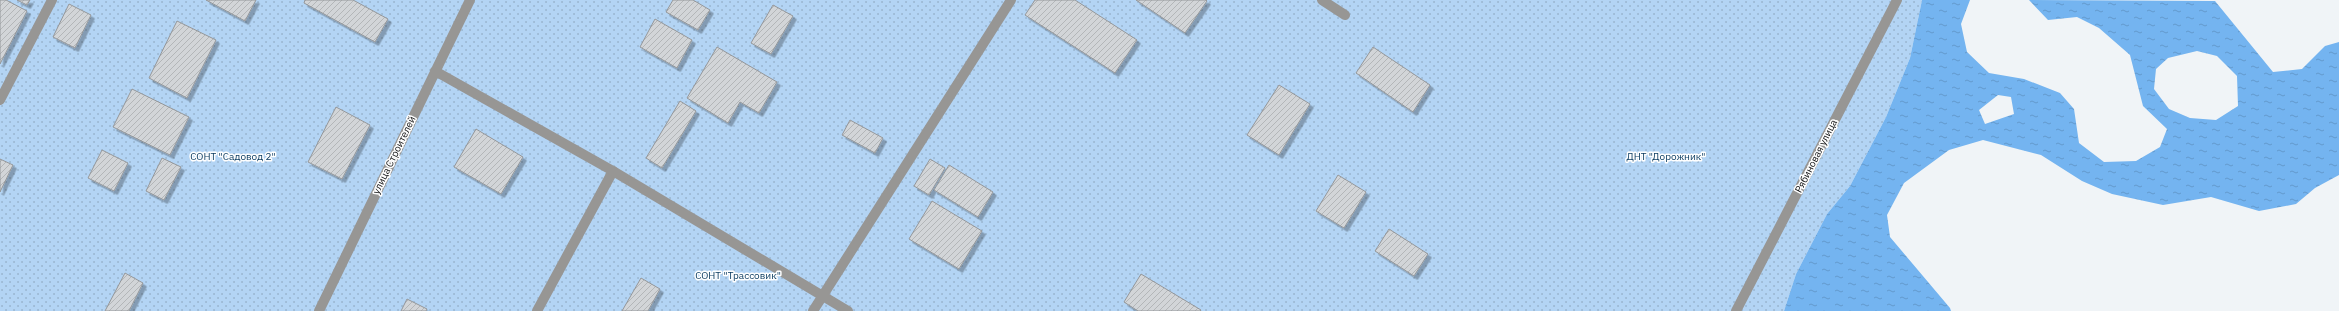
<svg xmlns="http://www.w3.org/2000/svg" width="2339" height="311" viewBox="0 0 2339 311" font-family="'IBM Plex Sans',sans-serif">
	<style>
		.green { fill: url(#green-dots) }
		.water { fill: url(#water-ripples); fill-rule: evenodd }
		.building { fill: url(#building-hatch); stroke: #94979a; filter: url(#shadow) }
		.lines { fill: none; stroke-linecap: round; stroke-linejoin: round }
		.service { stroke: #979694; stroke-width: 10 }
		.minor { stroke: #979694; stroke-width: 10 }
		.labels { text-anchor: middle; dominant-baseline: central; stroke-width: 3; stroke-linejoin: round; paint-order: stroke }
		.street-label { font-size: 10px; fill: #0f1011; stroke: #fff }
		.park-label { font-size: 10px; fill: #05375d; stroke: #fff }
	</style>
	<defs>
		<pattern id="green-dots" width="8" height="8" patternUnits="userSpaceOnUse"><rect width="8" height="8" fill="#b3d4f4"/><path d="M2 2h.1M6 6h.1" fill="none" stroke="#99b5d0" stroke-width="1.8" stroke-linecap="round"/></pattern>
		<pattern id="water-ripples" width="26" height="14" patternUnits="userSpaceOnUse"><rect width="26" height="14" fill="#74b4f0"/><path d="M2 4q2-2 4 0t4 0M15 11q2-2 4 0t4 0" fill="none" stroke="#639acd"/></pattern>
		<pattern id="building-hatch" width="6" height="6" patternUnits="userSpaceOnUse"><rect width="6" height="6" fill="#d2d5d8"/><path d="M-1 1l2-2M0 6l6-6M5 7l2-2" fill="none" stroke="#b3b6b8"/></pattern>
		<filter id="shadow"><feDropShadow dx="3.5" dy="3.5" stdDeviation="0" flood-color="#0004"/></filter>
	</defs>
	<rect width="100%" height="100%" fill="#f0f4f7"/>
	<path class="green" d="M0 0H1922L1910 58 1886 117 1850 186 1827 214 1796 274 1784 311H0Z"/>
	<path class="water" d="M1922 0H1970L1961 24 1967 52 1989 73 2024 79 2060 93 2074 109 2079 143 2104 162 2136 161 2160 147 2167 129 2143 106 2130 55 2099 28 2077 17 2048 20 2029 0 2215 1 2273 72 2302 69 2325 46 2339 42V175L2315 188 2296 204 2259 211 2211 197 2163 205 2112 194 2082 181 2041 155 1983 140 1949 150 1904 183 1887 215 1890 237 1950 308 1951 311H1784L1796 274 1827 214 1850 186 1886 117 1910 58ZM2197 51 2217 56 2237 76 2238 106 2216 120 2190 118 2169 109 2154 89 2156 69 2168 58ZM1998 95 2011 97 2014 114 1985 124 1979 110Z"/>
	<path class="building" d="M0 0H6L27 11 0 64Z
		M17 0H30L27 5Z
		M206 0H256L245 21Z
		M305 0H353L388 19 375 42 304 3Z
		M673 0H693L710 10 698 30 666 12Z
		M1035 0H1075L1137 40 1115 73 1025 15Z
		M1136 0H1206L1207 1 1185 33Z
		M69 4 91 15 75 48 53 37Z
		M773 5 793 16 771 54 751 43Z
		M655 19 692 40 677 68 640 47Z
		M177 21 216 40 187 98 149 78Z
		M717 47 777 82 759 113 740 102 728 123 687 98Z
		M1373 47 1430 85 1413 112 1356 73Z
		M1279 85 1310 104 1279 155 1247 135Z
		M132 89 189 117 170 155 113 127Z
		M680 101 696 111 662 168 646 158Z
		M336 107 370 125 342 179 308 162Z
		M850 120 883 138 875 153 842 135Z
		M476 129 523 157 501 194 454 167Z
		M102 150 128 163 114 191 88 178Z
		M162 158 181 167 164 200 146 191Z
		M0 159 13 165 0 192Z
		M930 159 945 168 929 195 914 186Z
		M949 165 993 192 978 217 934 190Z
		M1338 175 1366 192 1344 228 1316 211Z
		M932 201 982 231 959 269 909 239Z
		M1389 229 1428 254 1414 276 1375 251Z
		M125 273 143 283 129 311H105Z
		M1141 274 1201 310 1200 311H1138L1124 302Z
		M641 278 660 289 648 311H622Z
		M407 299 427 309 426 311H401Z"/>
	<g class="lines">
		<path class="service" d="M1322 0 1345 15
			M537 311 613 171"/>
		<path class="minor" d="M435 71 613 171 848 311
			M0 100 52 0
			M319 311 470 0
			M813 311 1011 0
			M1736 311 1897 0"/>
	</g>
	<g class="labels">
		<g class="street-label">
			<text transform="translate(394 155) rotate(-64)">улица Строителей</text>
			<text transform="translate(1816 156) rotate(-63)">Рябиновая улица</text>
		</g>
		<g class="park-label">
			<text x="233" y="156">СОНТ "Садовод 2"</text>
			<text x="1666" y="156">ДНТ "Дорожник"</text>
			<text x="738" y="275">СОНТ "Трассовик"</text>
		</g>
	</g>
</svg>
